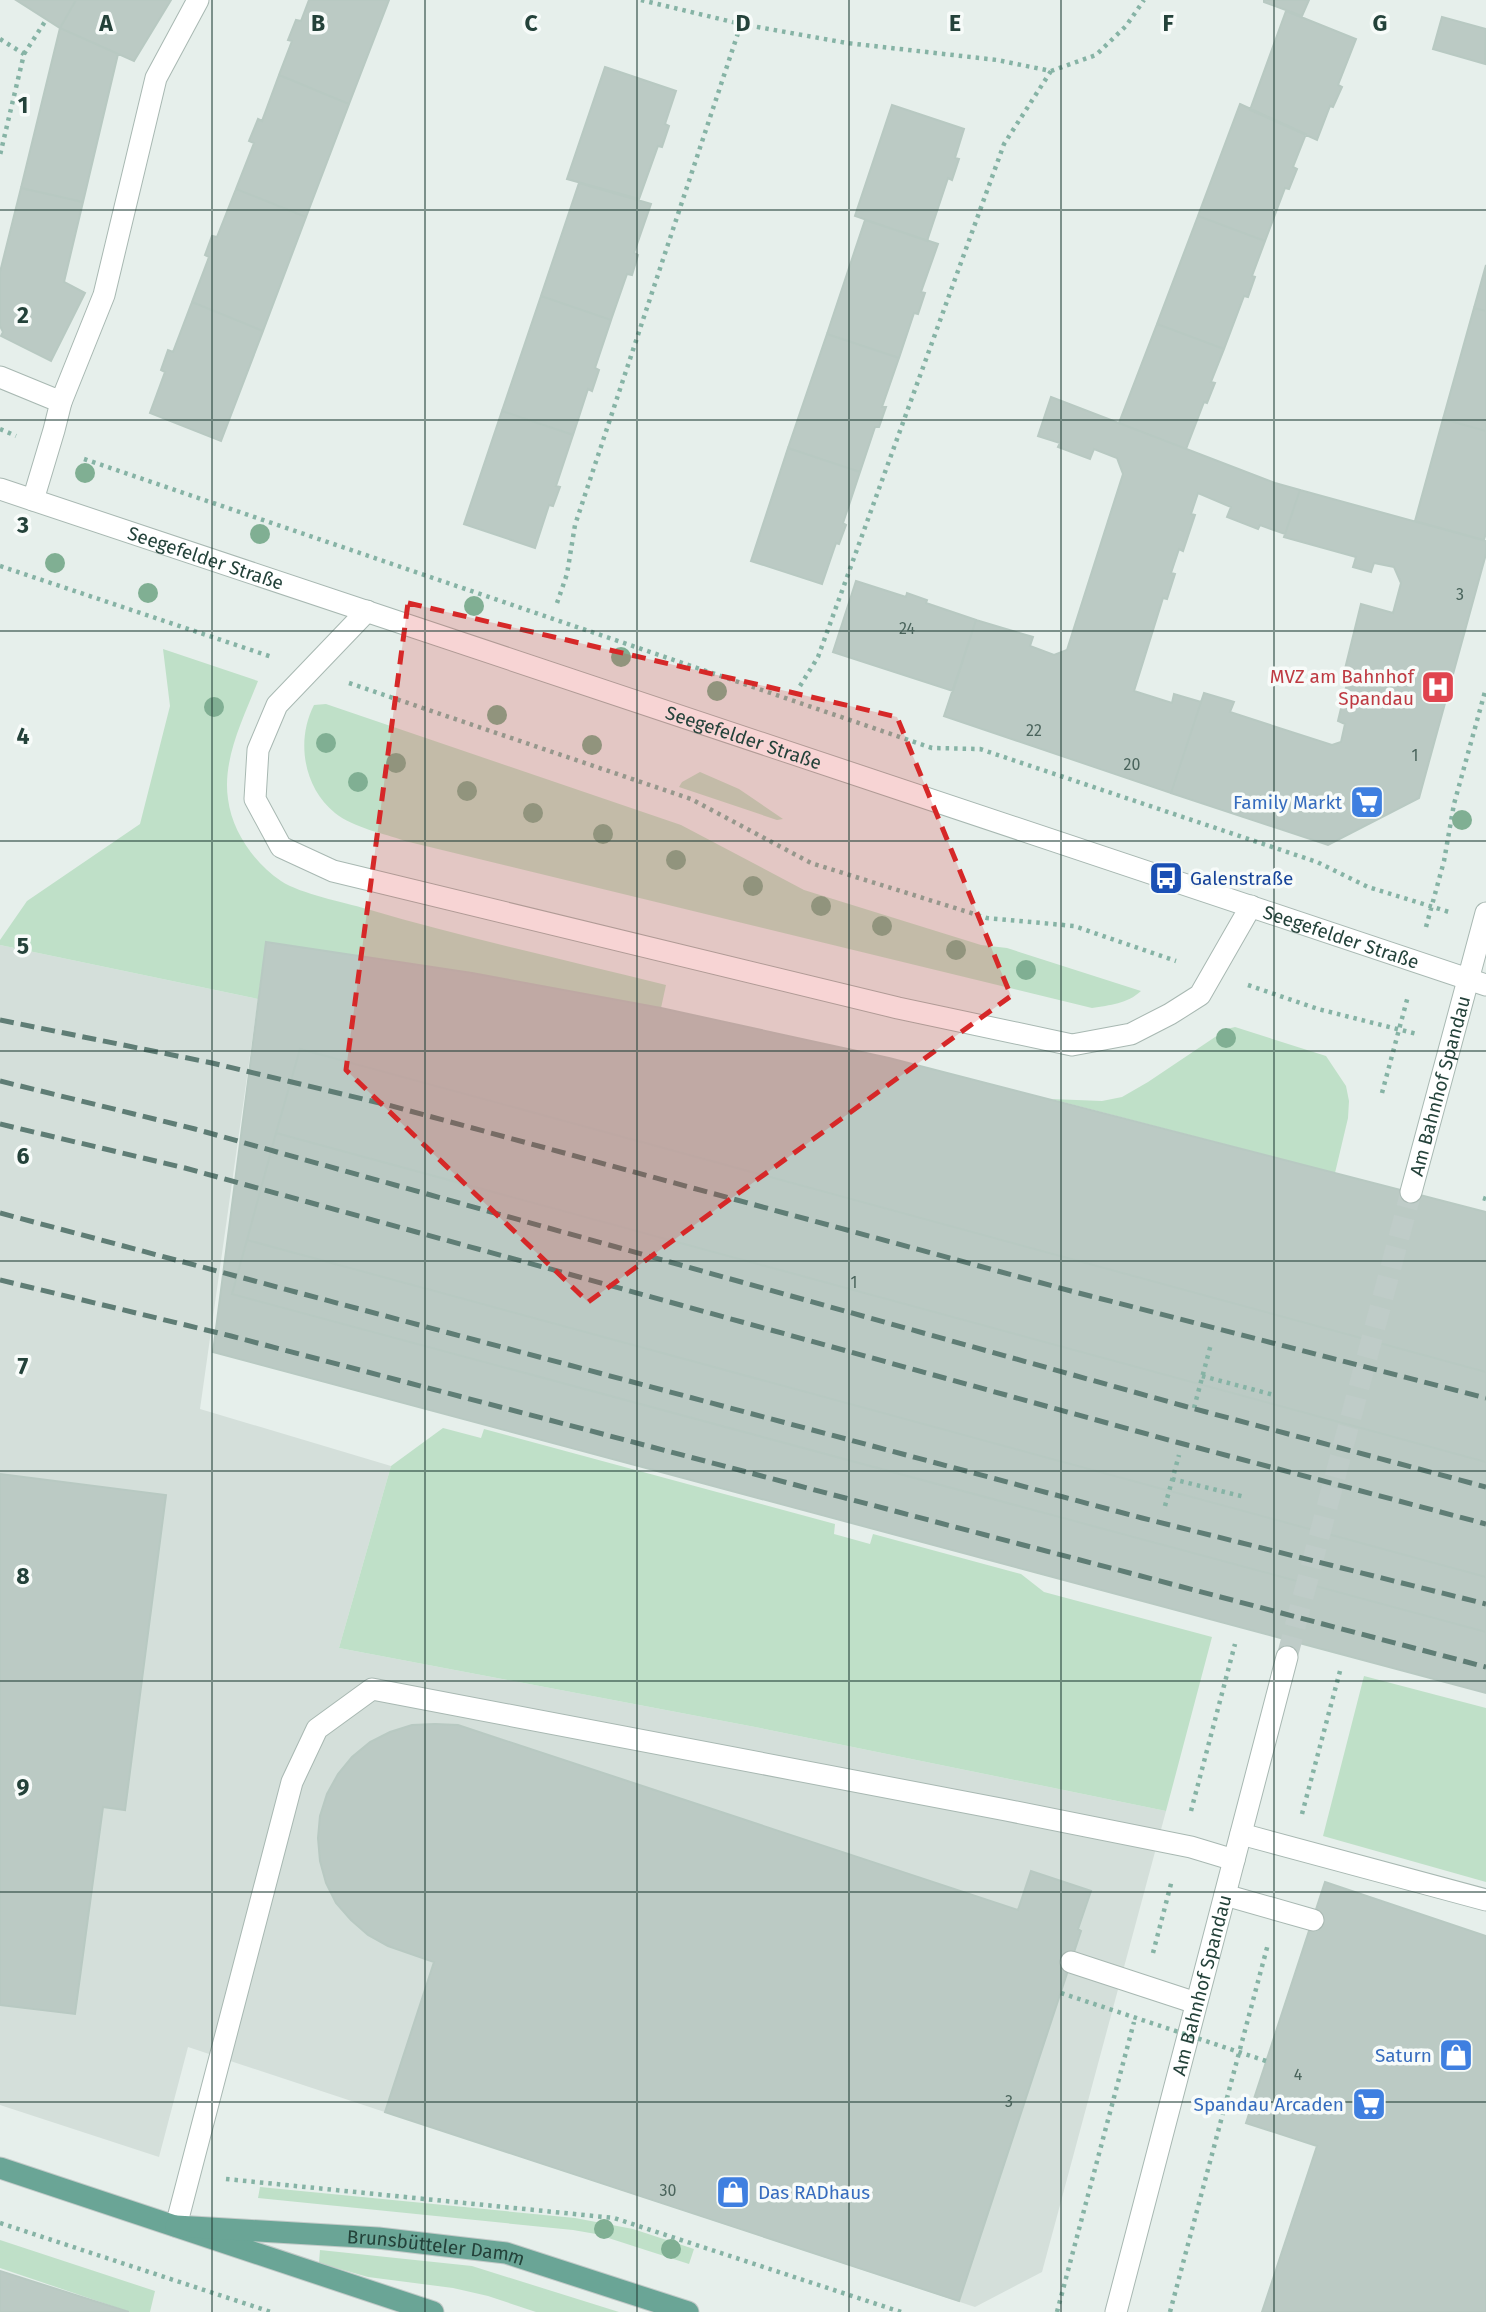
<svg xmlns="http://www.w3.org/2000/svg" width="1486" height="2312" viewBox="0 0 1486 2312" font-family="'Fira Sans',sans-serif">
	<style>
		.built { fill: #d4dfda }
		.grass { fill: #bfe0c8 }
		.building { fill: #bbcac4; stroke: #b8c9c2; stroke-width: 2 }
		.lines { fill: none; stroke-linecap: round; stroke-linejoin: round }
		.minor-tunnel { stroke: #bfccc8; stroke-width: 21; stroke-dasharray: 21 10; stroke-linecap: butt }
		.minor-casing { stroke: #a8b8b2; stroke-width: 23 }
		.major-casing { stroke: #c2cac8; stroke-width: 23 }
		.path { stroke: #86b3a5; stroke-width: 4.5; stroke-dasharray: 3.5 5; stroke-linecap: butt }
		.minor { stroke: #fff; stroke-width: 21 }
		.major { stroke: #6aa596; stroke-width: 21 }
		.rail { stroke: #5f7d75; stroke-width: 5; stroke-dasharray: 14 7; stroke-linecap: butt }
		.path-bridge { stroke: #86b3a5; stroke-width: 4.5; stroke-dasharray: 3.5 5; stroke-linecap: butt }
		.tree { fill: #80af93 }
		.marked { fill: #d62828; fill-opacity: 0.2; stroke: #d62828; stroke-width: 5; stroke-dasharray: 14 9; stroke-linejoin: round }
		.grid { fill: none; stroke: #24423a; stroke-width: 2; stroke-opacity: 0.55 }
		.labels { text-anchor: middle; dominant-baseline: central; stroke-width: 7; stroke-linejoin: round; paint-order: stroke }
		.number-label { font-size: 16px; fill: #4a645c }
		.street-label { font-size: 19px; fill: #24423a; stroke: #f7fbf9 }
		.health-label { font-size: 19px; fill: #be3a42; stroke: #f7fbf9; text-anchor: end }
		.shop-label { font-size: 19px; fill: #366cbe; stroke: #f7fbf9; text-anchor: end }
		.transit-label { font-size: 19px; fill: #164399; stroke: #f7fbf9; text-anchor: start }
		.grid-label { font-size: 23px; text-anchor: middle; font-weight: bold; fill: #24423a; stroke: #f7fbf9; stroke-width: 7; stroke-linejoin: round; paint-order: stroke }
	</style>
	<rect width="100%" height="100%" fill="#e6efeb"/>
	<path class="built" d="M0 945 258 999 200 1409 391 1466 339 1648 755 1727 1166 1811 1042 2272 975 2307 188 2047 159 2157 0 2105Z"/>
	<path class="grass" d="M163 649 258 681C244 717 222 759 228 799 232 831 254 863 281 881 301 894 343 902 367 909 465 938 566 960 666 985L661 1008 472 973 266 942 258 999 0 945V940L27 901 140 824 170 706Z
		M326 704 681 825 804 890 981 945 1007 948 1141 991C1127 1004 1110 1005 1092 1008L405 841C383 833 354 828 335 813 303 787 296 740 314 705Z
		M700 772 739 789 783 819 777 820 679 787 682 782Z
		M1235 1027 1326 1056 1346 1086 1349 1101 1348 1118 1335 1173 1051 1099 1102 1101 1122 1097 1148 1082 1227 1029Z
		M443 1428 481 1438 484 1429 835 1524 834 1534 870 1544 873 1534 1021 1574 1044 1592 1212 1637 1166 1811 755 1727 339 1648 391 1466Z
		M1364 1676 1486 1708V1882L1323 1836Z
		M260 2187 575 2218 633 2229 694 2249 689 2264 596 2234 573 2230 258 2198Z
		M0 2240 155 2291 150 2312H130L0 2268Z
		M320 2250 472 2266 619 2312H536L488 2296 453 2288 368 2277 319 2263Z"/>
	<path class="building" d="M16 0H76L60 28Z
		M76 0H171L134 61 60 28Z
		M309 0H389L349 104 279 75 292 41 288 40 296 20 301 21Z
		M1264 0H1309L1302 16 1264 2Z
		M1286 11 1356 39 1338 85 1342 87 1333 107 1330 106 1317 140 1250 110Z
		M1442 17 1486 29 1485 64 1433 49Z
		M60 28 118 54 83 202 21 188Z
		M605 67 676 91 665 124 669 126 662 147 658 146 639 199 567 179Z
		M279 75 349 104 306 217 236 189 254 143 249 141 258 119 262 121Z
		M1240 104 1306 134 1293 167 1297 169 1289 189 1285 188 1265 241 1198 216Z
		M892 105 964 129 955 158 959 159 952 180 948 178 927 241 855 216Z
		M579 183 651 204 634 253 638 255 632 275 627 274 611 320 541 296Z
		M21 188 83 202 64 282 85 293 51 361 1 336 3 332 0 326V272Z
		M236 189 306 217 263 331 192 302 209 257 205 255 212 236 217 237Z
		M1198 216 1265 241 1252 276 1255 277 1248 297 1244 296 1224 349 1157 324Z
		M865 220 938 244 921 292 925 293 918 314 914 313 899 358 827 334Z
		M1486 265V311L1474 308Z
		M541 296 611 320 595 368 599 370 592 391 588 389 573 435 502 411Z
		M192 302 263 331 221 441 150 413 165 372 161 370 168 350 173 352Z
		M1474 308 1486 311V431L1443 419Z
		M1157 324 1224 349 1211 382 1215 383 1207 403 1204 402 1186 449 1119 423Z
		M827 334 899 358 882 407H886L879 427H875L860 472 788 448Z
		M1051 397 1275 483 1300 490 1285 534 1260 525 1258 529 1227 517 1231 507 1198 493 1191 514 1195 515 1183 551 1179 549 1171 573 1175 574 1167 599 1163 598 1134 691 1172 703 1174 694 1201 702 1171 793 944 716 976 620 1033 637 1030 646 1054 655 1067 650 1123 474 1117 458 1094 449 1090 459 1058 447 1060 443 1038 436Z
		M502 411 573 435 556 486 560 487 553 506 549 505 535 548 464 524Z
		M1443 419 1486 431V533L1484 540 1415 521Z
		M788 448 860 472 843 523 846 525 839 544 836 543 822 584 751 561Z
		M1300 490 1486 541V554L1419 798 1328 845 1171 793 1204 693 1234 702 1230 712 1332 745 1341 742 1345 724 1338 721 1348 679 1343 677 1361 604 1393 613 1401 583 1394 567 1374 563 1371 572 1353 567 1356 557 1284 537Z
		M856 581 906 597 907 593 927 600 926 603 976 620 953 691 833 652Z
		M266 942 472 973 661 1008 889 1058 1486 1212V1693L213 1352Z
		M300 1049 1486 1372V1462L276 1133Z
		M276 1133 1486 1462V1577L247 1240Z
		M247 1240 1486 1577V1632L232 1294Z
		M0 1474 166 1495 125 1810 103 1807 75 2014 0 2005Z
		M435 1724 458 1725 1018 1910 1031 1871 1091 1891 1078 1929 1081 1931 959 2301 385 2112 434 1962 388 1946 368 1935 351 1920 336 1903 326 1883 320 1861 318 1838 320 1816 327 1794 338 1774 352 1757 370 1742 390 1732 412 1725Z
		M1325 1882 1486 1936V2312H1262L1317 2146 1246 2123Z
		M0 2271 129 2312H0Z"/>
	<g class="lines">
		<path class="minor-tunnel" d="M1287 1657 1411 1192"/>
		<g class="minor-casing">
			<g id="minor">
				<path d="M0 377 61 402 54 430 33 500"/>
				<path d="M61 402 104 295 156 78 198 0"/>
				<path id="s1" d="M0 489 1486 985"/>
				<path d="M367 611 277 705 258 750 255 799 281 847 333 871 898 1008 1072 1045 1131 1034 1170 1014 1200 995 1251 906"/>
				<path id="s2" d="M1411 1192 1486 913"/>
				<path d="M1241 1834 1486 1900"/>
				<path d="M1225 1895 1313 1920"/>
				<path d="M1071 1962 1196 2003"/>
				<path d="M176 2226 292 1782 317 1729 372 1689 1006 1810 1191 1847 1234 1860"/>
				<path id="s3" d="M1116 2312 1287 1657"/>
			</g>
		</g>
		<g class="major-casing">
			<g id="major">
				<path d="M0 2168 433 2312"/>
				<path id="s4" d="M176 2226 378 2238 506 2253 688 2312"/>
			</g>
		</g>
		<path class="path" d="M641 0 741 24 847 43 997 60 1051 71 1096 55 1126 26 1144 0
			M0 39 24 54 0 155
			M24 54 46 20
			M0 429 16 436
			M84 459 932 748 980 749 1317 862 1368 887 1449 912
			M0 566 272 657
			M557 603 567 574 575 525 741 24
			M349 683 691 799 811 863 987 918 1074 926 1176 961
			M800 686 818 657 1004 144 1051 71
			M1426 927 1444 861 1454 804 1486 688
			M1248 985 1318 1009 1417 1034
			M1382 1093 1408 996
			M1483 1198 1486 1199
			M1202 1376 1274 1395
			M1194 1408 1211 1344
			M1172 1479 1245 1497
			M1165 1506 1179 1455
			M1191 1811 1235 1644
			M1302 1814 1340 1671
			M1153 1953 1172 1880
			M226 2179 614 2218 901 2312
			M0 2223 271 2312
			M1057 2312 1134 2022
			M1170 2312 1268 1944"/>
		<use href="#minor" class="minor"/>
		<use href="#major" class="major"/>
		<path class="rail" d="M0 1020 212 1063 388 1105 1071 1291 1486 1398
			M0 1081 195 1129 1184 1406 1486 1487
			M0 1124 185 1168 1176 1442 1486 1524
			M0 1213 1142 1518 1486 1604
			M0 1280 231 1336 1486 1667"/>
		<path class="path-bridge" d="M1061 1993 1266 2061"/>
	</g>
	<g class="tree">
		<circle cx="85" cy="473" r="10"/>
		<circle cx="260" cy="534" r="10"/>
		<circle cx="55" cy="563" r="10"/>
		<circle cx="148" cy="593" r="10"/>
		<circle cx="474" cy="606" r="10"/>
		<circle cx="621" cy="657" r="10"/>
		<circle cx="717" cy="691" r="10"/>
		<circle cx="214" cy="707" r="10"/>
		<circle cx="497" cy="715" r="10"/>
		<circle cx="326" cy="743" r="10"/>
		<circle cx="592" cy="745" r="10"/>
		<circle cx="396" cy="763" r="10"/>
		<circle cx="358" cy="782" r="10"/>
		<circle cx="467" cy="791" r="10"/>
		<circle cx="533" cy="813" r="10"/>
		<circle cx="1462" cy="820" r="10"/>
		<circle cx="603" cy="834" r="10"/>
		<circle cx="676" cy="860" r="10"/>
		<circle cx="753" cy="886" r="10"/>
		<circle cx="821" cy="906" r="10"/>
		<circle cx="882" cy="926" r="10"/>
		<circle cx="956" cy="950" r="10"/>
		<circle cx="1026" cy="970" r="10"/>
		<circle cx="1226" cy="1038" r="10"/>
		<circle cx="604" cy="2229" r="10"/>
		<circle cx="671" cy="2249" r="10"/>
	</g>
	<path class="marked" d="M408 603 897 717 1011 996 588 1302 346 1070Z"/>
	<path class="grid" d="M212 0V2312M425 0V2312M637 0V2312M849 0V2312M1061 0V2312M1274 0V2312M0 210H1486M0 420H1486M0 631H1486M0 841H1486M0 1051H1486M0 1261H1486M0 1471H1486M0 1681H1486M0 1892H1486M0 2102H1486"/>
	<defs>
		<g id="hospital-square" transform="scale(1.75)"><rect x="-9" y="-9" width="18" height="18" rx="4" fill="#e0444e" stroke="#f7fbf9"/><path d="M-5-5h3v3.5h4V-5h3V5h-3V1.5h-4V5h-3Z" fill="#fff"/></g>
		<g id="supermarket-square" transform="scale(1.75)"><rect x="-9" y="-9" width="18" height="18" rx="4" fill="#3f7fe0" stroke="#f7fbf9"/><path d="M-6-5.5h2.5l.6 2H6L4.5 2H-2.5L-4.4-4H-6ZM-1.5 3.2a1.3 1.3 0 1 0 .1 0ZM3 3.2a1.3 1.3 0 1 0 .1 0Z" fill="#fff"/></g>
		<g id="bus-square" transform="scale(1.75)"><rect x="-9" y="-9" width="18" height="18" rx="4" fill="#1a4fb4" stroke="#f7fbf9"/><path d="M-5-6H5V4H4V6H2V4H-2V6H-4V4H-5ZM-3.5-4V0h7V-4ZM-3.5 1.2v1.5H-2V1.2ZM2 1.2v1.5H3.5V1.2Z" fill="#fff"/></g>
		<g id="shop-square" transform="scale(1.75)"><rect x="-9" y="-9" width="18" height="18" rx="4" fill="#3f7fe0" stroke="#f7fbf9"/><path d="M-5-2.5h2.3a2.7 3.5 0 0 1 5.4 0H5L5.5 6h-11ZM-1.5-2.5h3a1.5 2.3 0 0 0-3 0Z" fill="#fff"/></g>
	</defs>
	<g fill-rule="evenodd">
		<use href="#hospital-square" x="1438" y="687"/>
		<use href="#supermarket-square" x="1367" y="802"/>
		<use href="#bus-square" x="1166" y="878"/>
		<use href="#shop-square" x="1456" y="2055"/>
		<use href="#supermarket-square" x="1369" y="2104"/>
		<use href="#shop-square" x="733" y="2192"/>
	</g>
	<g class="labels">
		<g class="number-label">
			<text x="1460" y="594">3</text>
			<text x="907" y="628">24</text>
			<text x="1034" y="730">22</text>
			<text x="1415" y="755">1</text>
			<text x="1132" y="764">20</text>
			<text x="854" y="1282">1</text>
			<text x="1298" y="2074">4</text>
			<text x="1009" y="2101">3</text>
			<text x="668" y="2190">30</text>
		</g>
		<g class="street-label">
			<text stroke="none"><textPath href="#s1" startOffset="217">Seegefelder Straße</textPath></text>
			<text stroke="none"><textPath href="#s1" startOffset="784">Seegefelder Straße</textPath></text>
			<text stroke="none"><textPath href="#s1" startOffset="1414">Seegefelder Straße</textPath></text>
			<text stroke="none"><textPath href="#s2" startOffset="110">Am Bahnhof Spandau</textPath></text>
			<text stroke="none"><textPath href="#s3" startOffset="338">Am Bahnhof Spandau</textPath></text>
			<text stroke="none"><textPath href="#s4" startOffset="261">Brunsbütteler Damm</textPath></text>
		</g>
		<g class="health-label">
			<text x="1414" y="676">MVZ am Bahnhof<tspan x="1414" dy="22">Spandau</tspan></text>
		</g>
		<g class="shop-label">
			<text x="1342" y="802">Family Markt</text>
			<text x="1432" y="2055">Saturn</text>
			<text x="1344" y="2104">Spandau Arcaden</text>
			<text x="758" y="2192" text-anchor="start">Das RADhaus</text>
		</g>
		<g class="transit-label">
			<text x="1190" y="878">Galenstraße</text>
		</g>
	</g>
	<g class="grid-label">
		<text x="106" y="31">A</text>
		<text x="318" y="31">B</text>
		<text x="531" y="31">C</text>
		<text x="743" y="31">D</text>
		<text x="955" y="31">E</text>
		<text x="1168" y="31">F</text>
		<text x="1380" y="31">G</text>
		<text x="23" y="113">1</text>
		<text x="23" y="323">2</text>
		<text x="23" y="533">3</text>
		<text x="23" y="744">4</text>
		<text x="23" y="954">5</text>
		<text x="23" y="1164">6</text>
		<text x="23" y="1374">7</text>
		<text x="23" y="1584">8</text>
		<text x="23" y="1795">9</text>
	</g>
</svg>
